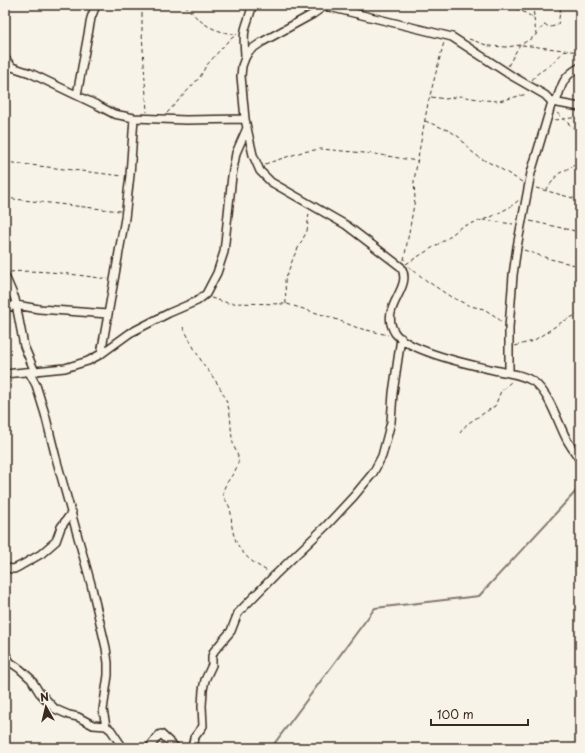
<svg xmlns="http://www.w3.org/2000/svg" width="585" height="753" viewBox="0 0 585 753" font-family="'Playpen Sans',sans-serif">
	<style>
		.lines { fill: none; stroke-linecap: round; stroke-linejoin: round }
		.stream { stroke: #84786c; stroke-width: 2 }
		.minor-casing { stroke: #3b2a1e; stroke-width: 10 }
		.path { stroke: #3b2a1e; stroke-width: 1; stroke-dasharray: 4 3; stroke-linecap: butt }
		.minor { stroke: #f7f3e8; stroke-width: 7 }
	</style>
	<rect width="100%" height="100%" fill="#f7f3e8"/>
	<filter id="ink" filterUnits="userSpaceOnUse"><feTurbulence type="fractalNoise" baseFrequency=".025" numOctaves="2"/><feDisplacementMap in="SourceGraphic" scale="8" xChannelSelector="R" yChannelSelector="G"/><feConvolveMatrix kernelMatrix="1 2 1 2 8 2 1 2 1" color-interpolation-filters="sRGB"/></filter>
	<g filter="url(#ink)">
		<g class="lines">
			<path class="stream" d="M271 748 375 608 479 596 580 487"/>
			<g class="minor-casing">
				<path id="minor" d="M326 5 313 14 262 42 249 51 245 58 242 66 241 76 245 119 253 155 260 171 271 182 346 225 401 267C414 289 378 307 395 333 408 351 471 365 494 370 507 373 523 374 534 382 551 396 557 421 567 440 571 447 576 454 580 460
					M325 6 452 37 512 76 545 95 552 102 580 107
					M245 57C245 49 243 39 245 30 247 21 251 14 252 5
					M5 58 12 67
					M5 67H12L30 73 99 106 114 114 134 118 186 120 245 119
					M77 95 91 18 96 5
					M556 102C562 85 562 77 580 67
					M5 276 15 299 24 346 35 372
					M5 308 16 305 39 309 108 314
					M101 354 125 218 130 175 134 118
					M29 372 36 385 45 414 56 458 91 584 106 648 108 663V675L103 710 106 726
					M509 373V328L513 275 517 247 531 173 552 102
					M5 374 65 368 88 361 101 354 130 333 169 313 197 301 206 294 217 273 224 252 232 176 236 153 247 128
					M5 568 14 569 20 566 41 554 56 541 61 527 72 512
					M5 653 10 662 20 669 31 679 39 692 55 709 69 715 78 717 93 725 106 726 111 730 123 748
					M149 748 159 735 161 734 176 748
					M192 748 194 738 203 726 202 706 203 690 205 680 212 665V656L214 651 231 631 238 613 275 575 327 525 354 496 373 473 382 456 391 422 393 393 401 338"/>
			</g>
			<path class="path" d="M185 5C200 23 211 31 234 34
				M502 5 520 10 534 18 536 34
				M533 5 534 18
				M142 6V33L147 112
				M469 39 489 46 507 47 520 45 534 37 544 25 551 27 558 25 561 5
				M522 45 580 52
				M508 66 519 46
				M532 80 537 74 552 64 565 50
				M431 97 446 99 460 96 484 100 499 101 527 94
				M167 113 200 77 206 66 227 42 237 34
				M557 113 580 134
				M555 120 580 117
				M425 121 450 131 459 137 471 151 480 158 496 166 522 182
				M5 162 123 176
				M265 164 302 152 321 149 375 154 417 161
				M536 188 580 200
				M546 190 558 174 580 162
				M5 198 120 211
				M483 220 513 224
				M530 221 580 232
				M524 250 550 259 580 266
				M404 260 415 199 414 181 419 152 428 103 444 42
				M406 264 448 238 461 227 491 217 510 207 519 200
				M408 266 427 281 451 297 470 306 484 309 495 316 502 322
				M10 272C43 269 75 275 108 279
				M211 298 228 303 287 304 330 317 358 328 388 335
				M286 304 285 280 294 256 307 231 309 212
				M183 327C190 340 196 353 204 365 213 377 224 391 228 406 232 418 230 431 233 443 234 449 240 456 238 463 236 474 224 482 223 493 223 499 229 503 230 509 232 515 231 521 232 527 236 551 249 561 269 572
				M515 346 533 341 562 322 580 313
				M460 433 467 424 495 406 501 391 512 381"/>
			<use href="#minor" class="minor"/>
		</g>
	</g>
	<rect width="585" height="753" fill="none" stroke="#f7f3e8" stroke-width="20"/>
	<rect x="10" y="10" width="565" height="733" fill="none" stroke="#3b2a1e" stroke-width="1.5" filter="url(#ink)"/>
	<g transform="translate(46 707) rotate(352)" stroke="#f7f3e8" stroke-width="3" paint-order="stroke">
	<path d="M0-3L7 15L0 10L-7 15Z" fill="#3b2a1e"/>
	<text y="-6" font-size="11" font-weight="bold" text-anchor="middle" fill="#3b2a1e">N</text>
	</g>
	<path d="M431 719v6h97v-6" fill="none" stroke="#3b2a1e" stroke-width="2"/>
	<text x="437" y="719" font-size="12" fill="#3b2a1e" stroke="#f7f3e8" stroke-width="3" paint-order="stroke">100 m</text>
</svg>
